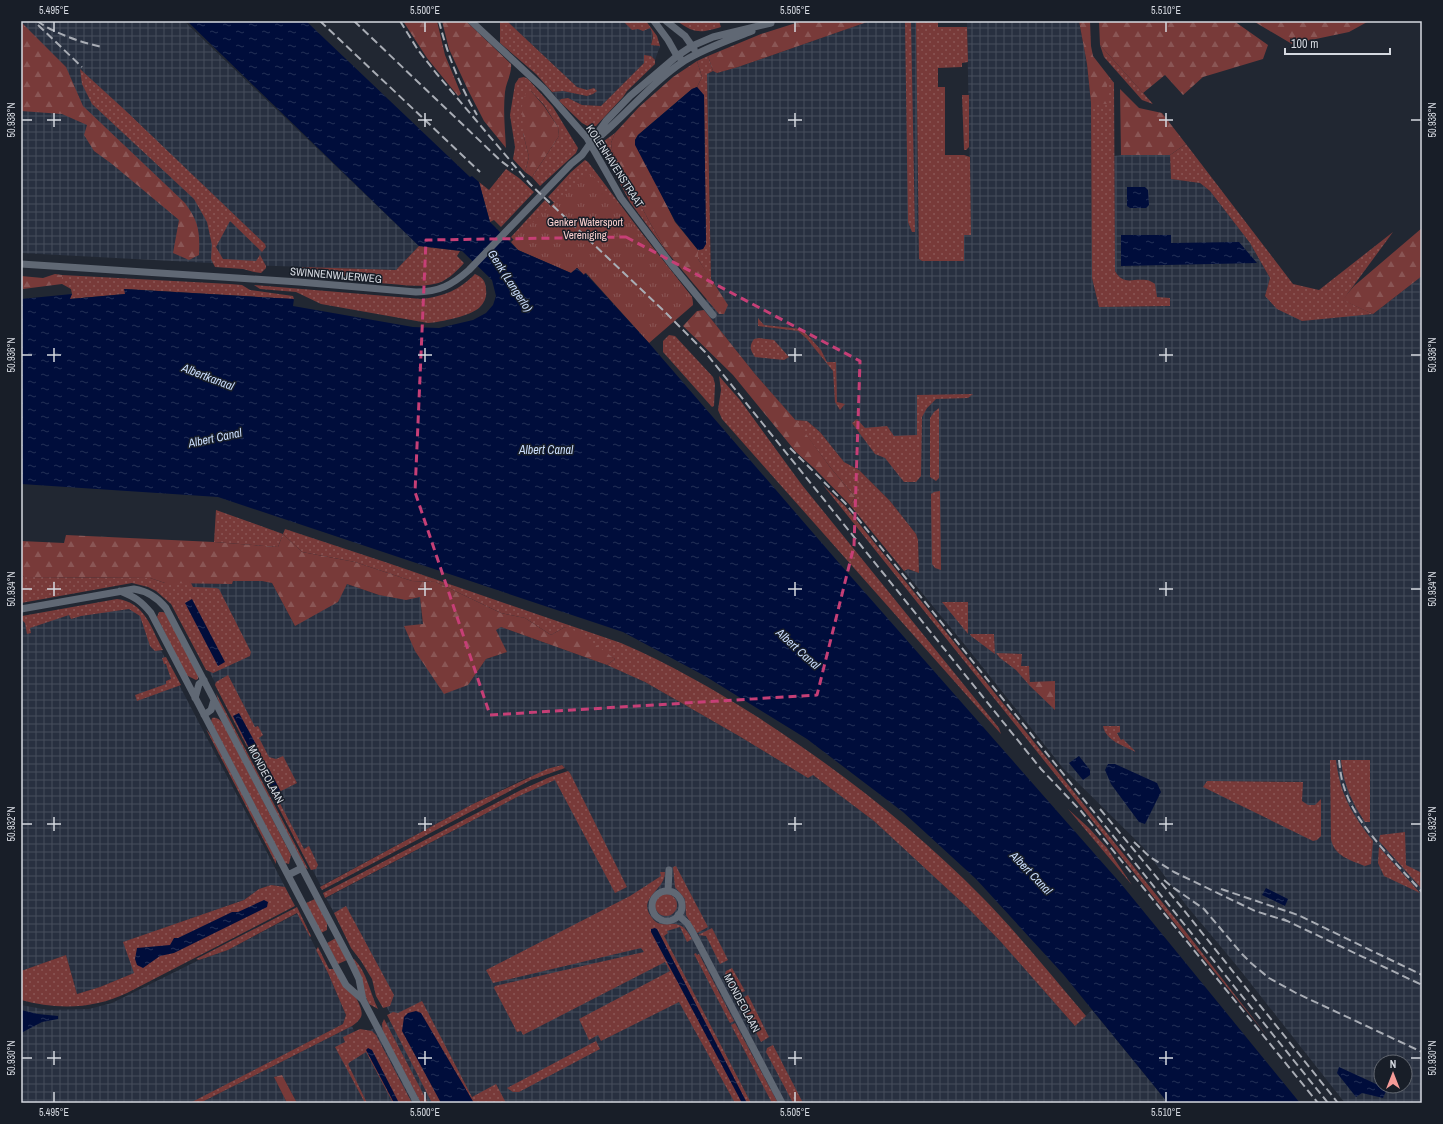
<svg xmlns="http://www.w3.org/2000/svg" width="1443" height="1124" viewBox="0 0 1443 1124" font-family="'Archivo Narrow',sans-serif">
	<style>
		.industrial { fill: url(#industrial-grid); fill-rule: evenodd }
		.grass { fill: url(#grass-dots) }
		.forest { fill: url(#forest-firs) }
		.park { fill: url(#park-tufts) }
		.water { fill: url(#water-ripples) }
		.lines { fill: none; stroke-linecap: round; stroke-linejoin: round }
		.street { stroke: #606874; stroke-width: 7 }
		.rail { stroke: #a9adb5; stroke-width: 2; stroke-dasharray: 8 4; stroke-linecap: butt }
		.marked { fill: none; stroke: #c63f76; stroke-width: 3; stroke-dasharray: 8 5; stroke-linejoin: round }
		.ticks { fill: none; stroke: #d5d9e0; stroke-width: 1.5 }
		.labels { text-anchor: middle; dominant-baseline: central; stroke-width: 3; stroke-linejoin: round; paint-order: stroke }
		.street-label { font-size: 11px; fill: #d5d9e0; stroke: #181e28 }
		.park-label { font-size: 11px; fill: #fcd1cf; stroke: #181e28 }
		.water-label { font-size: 12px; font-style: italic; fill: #c9dcfc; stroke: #181e28 }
		.neatline { fill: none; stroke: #d5d9e0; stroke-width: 1.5 }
		.ticks-label { font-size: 10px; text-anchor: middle; fill: #d5d9e0 }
	</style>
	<defs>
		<pattern id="industrial-grid" width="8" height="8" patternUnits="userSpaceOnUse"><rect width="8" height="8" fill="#283040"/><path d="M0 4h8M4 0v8" fill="none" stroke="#464d5b"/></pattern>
		<pattern id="grass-dots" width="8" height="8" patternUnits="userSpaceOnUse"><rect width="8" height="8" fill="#783a39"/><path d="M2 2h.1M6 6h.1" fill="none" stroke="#8a5655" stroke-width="1.8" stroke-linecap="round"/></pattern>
		<pattern id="forest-firs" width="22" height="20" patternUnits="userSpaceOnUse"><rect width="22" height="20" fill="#783a39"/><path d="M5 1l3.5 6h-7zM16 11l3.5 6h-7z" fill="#8a5655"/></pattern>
		<pattern id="park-tufts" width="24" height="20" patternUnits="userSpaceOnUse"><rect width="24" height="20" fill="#783a39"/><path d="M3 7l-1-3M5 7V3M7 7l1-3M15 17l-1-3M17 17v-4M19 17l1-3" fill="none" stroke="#8a5655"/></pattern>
		<pattern id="water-ripples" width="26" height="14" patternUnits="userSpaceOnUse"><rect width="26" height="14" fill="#000d3b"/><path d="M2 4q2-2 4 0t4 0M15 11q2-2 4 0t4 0" fill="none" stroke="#243057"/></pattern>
	</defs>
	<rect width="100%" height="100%" fill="#212732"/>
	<path class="industrial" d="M21 21H184L419 246 396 270 249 265 21 253Z
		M507 21H623L638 29 650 28 653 32 651 45 660 46 655 60 651 56 601 106 582 105 568 98 561 99 559 101 552 92 563 91 587 96 593 94 587 90 577 87Z
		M870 21H916L919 259 922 261H964V235H971L967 21H1079L1087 64 1091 103 1092 278 1099 307 1170 306 1157 297 1148 280H1124L1120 278 1115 271 1114 156 1121 155H1170L1171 179 1200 183 1210 191 1250 243 1270 278 1265 296 1373 314 1422 276V1103H1345L1237 966 1186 905 1144 848 1063 768 965 645 904 571 908 569 919 573 918 540 916 534 890 501 859 470 844 462 820 432 807 421 795 420 755 374 704 310 711 280 707 74 713 71 717 73 738 67ZM1381 1062H1405V1086H1381Z
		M233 581H262L272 583 295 626 347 584 379 595 420 597 423 624 404 627 468 685 486 659 507 652 495 630 501 627 607 665 645 682 739 736 780 761 813 775 874 821 968 908 1001 942 1075 1026 1092 1010 1168 1103H297L282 1075 274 1077 287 1103H200L352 1026 356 1036 394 1020 386 1006 372 971 355 951 326 898 519 796 570 773 562 765 524 779 471 805 321 886 169 594 191 583 232 584Z
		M116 604 127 605 142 614 285 887 271 885 259 889 244 900 124 942 135 973 100 987 77 994 66 955 21 971V622Z
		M298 913 328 973 346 1015 343 1024 191 1103H21V1005L48 1010 89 1009 112 1003 199 960 228 950Z"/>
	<path class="grass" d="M500 21H507L577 87 587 90 594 88 597 91 593 94 587 96 563 91 552 92 536 74 500 43Z
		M623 21H646L657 36 660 46 651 45C653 38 654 34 650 28L643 31 638 29 632 30Z
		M677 21H697V22L701 21H719L721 27C701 33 695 34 677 21Z
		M905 21H911L915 232H912L908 222Z
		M916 21H938V27H967L968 62 962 63V67L938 68V87H945V155H964L970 157 971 235H964V261H922L919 259Z
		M1100 45 1153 104 1142 100 1104 57Z
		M644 55 651 56 655 60V64L627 91 623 97 596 126 589 127 582 123 559 101 561 99 568 98 582 105 601 106 644 63Z
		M708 56 713 71 707 74 711 280 698 259V250L703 249 706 243 704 96 697 87 702 77 697 61Z
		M80 69 127 112 265 244 266 247 262 252 230 221 216 247 223 259 256 261 260 255 266 266V268L261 273 254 272 243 269 215 267 211 259 212 245 207 222 194 199 92 104 82 84Z
		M1107 74 1114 83 1115 271C1124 286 1132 278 1146 280 1149 280 1152 282 1155 284L1157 297 1170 298V306L1099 307 1092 278 1091 103H1107Z
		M524 77 528 79 553 107 578 148 576 153 540 186 532 177 559 136 558 127 544 105 531 91 523 133 529 157 525 172 513 159 515 147 510 115 515 84 519 78Z
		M962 95H969V147L966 150H964Z
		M615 133 611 143 612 150 649 221 667 252 630 202 604 154 603 148 604 141Z
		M1186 144 1293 284 1319 290 1393 232 1343 300 1373 314 1302 321 1277 309 1265 296 1270 278 1250 243 1210 191 1200 183 1171 179 1170 155Z
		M585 160 588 162 644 236 692 297 693 305 638 241 568 216 548 197 571 172Z
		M506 169 519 178 534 192 501 227 494 220 490 222 479 182 489 190Z
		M545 200 563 219 518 244 511 237Z
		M419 246 460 251 457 256 464 263C456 272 446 282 434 284 417 288 396 284 379 283 353 280 327 278 302 275V267L396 270Z
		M475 274C482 277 486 281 486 290 487 296 485 302 480 307 471 316 441 322 428 323L321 304 296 292 260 289 254 285 422 299C445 296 459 290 475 274Z
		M62 275 230 284 242 285 250 290 293 296 294 299 125 289V294L69 299 72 294 71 289 62 284Z
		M758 318 764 325 802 329 821 350 827 362H836L837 402 845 404 840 410 835 402 833 371 807 339 798 331 758 326Z
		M669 335 675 336 713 377 715 384 714 406 712 407 663 352V341Z
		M759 338 774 340 789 357 784 360 755 357C750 350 749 346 754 339Z
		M719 376 740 400 802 485 999 728 1001 734 722 419 718 410 721 390Z
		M973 394 968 398 936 399 927 408 922 417 921 476 916 482H904L885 458 875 454 852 423 857 419 865 428 887 426 894 436 917 435V395Z
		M939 408V478L936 481 930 477V418L934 412Z
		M795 420 807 421 820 432 844 462 859 470 890 501 916 534 918 540 919 573 908 569 904 571 850 505 855 497 830 467Z
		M823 485 845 506 1182 927 1267 1036 1180 930Z
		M940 491 941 570 935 568 932 564 931 494 934 492Z
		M216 510 283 534 285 529 388 563 621 643C668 663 713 689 756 716 838 769 914 828 982 897 1019 935 1052 976 1086 1016L1075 1026 1001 942 968 908 874 821 813 775 808 778 739 736 645 682 607 665 615 659 565 627 551 635 525 618 501 613 436 582 412 581 355 562 302 552 283 534 278 547 214 542Z
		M21 574 24 577 150 578 165 583H191L193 587 216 588 219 589 251 652 250 656 213 673 206 670 171 604 156 591 148 587 132 583 21 603Z
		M117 599C145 602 151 628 163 650L155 651 150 646 140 616 129 609 81 616 71 619 69 615 30 628 31 633 27 634 25 623 22 620V616Z
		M942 602H968V634Z
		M159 612H163L165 613 198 674V679L196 680 186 675 157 617Z
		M970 634H994L995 654 971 636Z
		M996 653 1022 654 1021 666H1029L1030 686 1016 670 1000 658Z
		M166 657 181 685 137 701 135 695 166 684V681L171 679 166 664H164L162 658Z
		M228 675 255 727 258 726 263 735 259 738 269 757 276 759 283 756 297 783 275 794 304 849 309 846 318 865 316 869 311 870 215 685 216 682Z
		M216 693 308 869 305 868 219 703Z
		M212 718C217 717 220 720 223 723L291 855 289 864 285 863 211 721Z
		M1103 726H1120V732L1117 733 1121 740 1123 739 1136 752C1124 746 1106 741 1103 726Z
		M206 729 214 739 276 859V864Z
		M1330 760H1336C1340 795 1352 814 1373 841L1371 864 1365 866C1350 860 1334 856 1331 839Z
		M1341 760H1370V822H1365C1352 803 1343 783 1341 760Z
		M562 765 565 768 531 780 324 889 322 890 320 887 471 805 547 769Z
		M568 771 570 773 627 887 615 893 555 780 519 796 325 898 323 893 521 790 550 777Z
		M1207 781 1303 782 1302 801 1308 805H1315L1321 799V836L1317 840 1313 841 1203 787Z
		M1068 809 1089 828 1107 848 1132 885Z
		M1405 832 1406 865 1422 873 1420 880 1422 881V889L1379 841 1380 835Z
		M1379 847 1420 893 1384 876 1378 863Z
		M676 866 708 927 697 933 686 915 685 899 675 887 673 867Z
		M660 872H665C665 891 636 898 652 918 664 934 678 911 692 939L687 942 680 927 667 931 668 933 664 936 751 1103H735L679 1002 601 1041 598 1035 589 1040 579 1019 670 971 665 962 523 1035 521 1031 517 1032 494 988 495 986 644 952 641 948 493 983 486 970 630 896 661 876Z
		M271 885 285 887 295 906 127 993C118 997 108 1001 98 1003 73 1009 46 1007 21 1000V971L66 955 77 994 100 987 134 973 123 942 244 900 259 889Z
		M655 905a11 11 0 1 1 22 0a11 11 0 1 1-22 0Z
		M315 899 327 923V930L321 933 306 903Z
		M346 906 394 995 390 1006 383 1008 376 996 372 979 361 961 351 948 334 913Z
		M297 907 311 936 310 937 297 913 228 950 199 960 196 959Z
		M712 928 728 960 720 964 706 936 698 935Z
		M336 938 347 960 338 964 327 943Z
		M318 947 329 969H334C342 979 366 1005 361 1017 359 1021 355 1024 352 1026L200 1103H190L343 1024 346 1015 328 973 316 950Z
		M696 953 697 955 699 954 734 1021 730 1023 694 954Z
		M354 959C367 972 370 993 378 1009L369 1004 367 1000 352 960Z
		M732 968 745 991 736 995 725 974 726 971Z
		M748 995 769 1037 761 1042 739 1000Z
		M422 1001 472 1097 496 1084 506 1103H432L387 1015 393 1012 398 1013Z
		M384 1019 428 1103H421L383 1032 382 1024Z
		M735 1023 778 1103H772L731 1025Z
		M360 1029 372 1031 376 1035 412 1103H393L366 1052 350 1062 348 1064 367 1103H365L335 1047 345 1042 343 1037Z
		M596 1041 600 1049 519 1092H513L507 1088Z
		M773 1045 803 1103H793L766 1052 767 1048Z"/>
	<path class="forest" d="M403 21H437L445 55 461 94 458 96 427 58Z
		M442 21H466L511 64C512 74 506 82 505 92 503 111 505 129 506 148L484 121 468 90 449 49Z
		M802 21H870L738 67 717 73 713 71 708 56 761 34Z
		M1079 21H1090L1091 46 1093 56 1107 74V104L1091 103 1087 64Z
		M1099 21H1234L1268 45 1263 59 1203 77 1183 95 1165 75 1143 93 1100 45Z
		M1253 21H1369L1349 32 1292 44Z
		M21 22 66 67 83 106 185 203C199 222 200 232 199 255L189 260 173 253 179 220 112 164 94 151 84 135 87 125 62 114 21 111Z
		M697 61 702 77 697 87 692 89 638 135 635 140 675 222 698 250V259L728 305 724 314H719L667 252 649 221 612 150 611 143 615 133 639 107 673 77Z
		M1120 89 1139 108 1162 113 1186 144 1170 155H1121Z
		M531 91 544 106 558 127 559 136 532 177 525 172 529 157 523 133 522 106 526 92Z
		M1422 228V276L1373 314 1342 300 1354 286Z
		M55 274 62 275V284L23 289 21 276 43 278Z
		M704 310 755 374 798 423 830 467 855 497 850 505 815 469 796 452 733 375 683 326 697 311Z
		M283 534 302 552 355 562 412 581 436 582 501 613 525 618 551 635 565 627 578 632 615 659 607 665 501 627 496 630 507 652 486 659 468 685 444 694 415 651 404 626 423 624 420 597 406 600 379 595 347 584 338 602 295 626 272 583 262 581H233L232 584 165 583 150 578 24 577 21 574V541L64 543 66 535 214 542 278 547Z
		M1055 681V710L1030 686V682Z
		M282 1075 297 1103H287L274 1077Z"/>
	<path class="park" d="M589 171 692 297 693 305 649 343 586 273 584 275 577 268 571 273 518 250 511 242Z"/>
	<path class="water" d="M187 21H306L470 177 472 176 479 182 490 222 518 250 571 273 577 268 584 275 585 273 649 343 839 563 1122 885 1300 1103H1168L1063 974 976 879 903 812 807 739 705 676 623 632 218 497 21 484V299L72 294 70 299 125 294 124 289 294 299 293 306 413 327 439 328 473 320 486 313 493 305 496 296 492 280 462 251 419 246Z
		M697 87 704 95 706 244 703 249 698 250 675 221 635 145V140L638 135 692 89Z
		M1127 187H1145L1148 190 1149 205 1146 208H1130L1127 206Z
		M1121 235H1171V243L1239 242 1257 263 1121 266Z
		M192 599 225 662 218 666 185 603Z
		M239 713 257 746 250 750 233 716Z
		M1079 756 1090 770V775L1083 780 1069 763Z
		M1108 764H1115L1157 783 1161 792 1145 824 1139 822 1111 784 1105 770Z
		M269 769 280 790 273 794 263 773Z
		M1266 888 1288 899 1285 906 1262 895Z
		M264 900 268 902 267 907 174 953 160 956 143 968 137 965 135 959 137 948 170 945 174 938H178L232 912H238Z
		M655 928 657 929 747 1103H742L651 932V929Z
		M21 1010 38 1014 58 1016V1019L42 1022 21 1033Z
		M416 1011 421 1013 474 1103H441L402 1031 404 1017 408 1013Z
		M368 1048 372 1050 399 1103H394L366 1050Z
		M1339 1067 1387 1089 1383 1098 1362 1093 1356 1097 1337 1073Z"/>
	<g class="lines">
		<path class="street" d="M471 21 544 89 587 138 621 198 671 264 713 315
			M654 21 668 40 677 56 680 58
			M666 21 685 36 694 49
			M597 139C627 114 651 83 684 61 705 48 729 40 752 31
			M21 264 299 282 416 292C439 292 452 285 469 270L571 164 582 155 606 121 630 96 677 56 692 46 713 37 771 23
			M21 609 134 589C147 591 157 597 166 608L350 960 359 979 363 1000 346 985 336 967 151 613C141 601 135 597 120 591
			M195 698 199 684 204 680
			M204 715 211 710 214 700
			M288 875 302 868
			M668 891 669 870
			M652 906a15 15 0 1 1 30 0a15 15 0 1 1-30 0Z
			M678 915 687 923 692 931 782 1103
			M363 1000 417 1103"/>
		<path class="rail" d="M37 21C56 34 80 42 102 47
			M320 21 480 172
			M354 21 501 161 513 170
			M400 21 418 50 436 73 530 184 665 312 705 352 1041 769 1081 811 1318 1103
			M439 21C447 54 460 86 477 115
			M38 25 82 67
			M790 448 845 503 859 520 1328 1103
			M1339 760C1340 769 1341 778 1344 787 1355 824 1396 863 1422 892
			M1100 809 1183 909 1338 1103
			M1134 842 1150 857 1174 872 1255 911 1287 921
			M1164 880 1171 886 1204 909 1242 954 1251 963 1269 978 1296 993 1422 1052
			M1221 889 1298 915 1422 975
			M1283 919 1422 985"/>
	</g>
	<path class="marked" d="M626 237 860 361 854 546 817 695 490 715 415 492 426 240Z"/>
	<path class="ticks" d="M54 22V32M425 22V32M795 22V32M1166 22V32M54 113V127M425 113V127M795 113V127M1166 113V127M22 120H32M47 120H61M418 120H432M788 120H802M1159 120H1173M1411 120H1421M54 348V362M425 348V362M795 348V362M1166 348V362M22 355H32M47 355H61M418 355H432M788 355H802M1159 355H1173M1411 355H1421M54 582V596M425 582V596M795 582V596M1166 582V596M22 589H32M47 589H61M418 589H432M788 589H802M1159 589H1173M1411 589H1421M54 817V831M425 817V831M795 817V831M1166 817V831M22 824H32M47 824H61M418 824H432M788 824H802M1159 824H1173M1411 824H1421M54 1051V1065M425 1051V1065M795 1051V1065M1166 1051V1065M22 1058H32M47 1058H61M418 1058H432M788 1058H802M1159 1058H1173M1411 1058H1421M54 1092V1102M425 1092V1102M795 1092V1102M1166 1092V1102"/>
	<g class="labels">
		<g class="street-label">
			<text transform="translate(615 166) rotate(57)">KOLENHAVENSTRAAT</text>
			<text transform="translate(336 275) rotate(5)">SWINNENWIJERWEG</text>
			<text transform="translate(266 774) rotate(62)">MONDEOLAAN</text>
			<text transform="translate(742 1003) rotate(62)">MONDEOLAAN</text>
		</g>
		<g class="park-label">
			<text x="585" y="222">Genker Watersport<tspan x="585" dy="13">Vereniging</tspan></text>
		</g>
		<g class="water-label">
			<text transform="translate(510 281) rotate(57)">Genk (Langerlo)</text>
			<text transform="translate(208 377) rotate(21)">Albertkanaal</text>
			<text transform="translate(215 438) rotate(-12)">Albert Canal</text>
			<text x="546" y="450">Albert Canal</text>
			<text transform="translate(798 649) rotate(42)">Albert Canal</text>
			<text transform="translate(1031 873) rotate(46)">Albert Canal</text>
		</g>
	</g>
	<rect width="1443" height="1124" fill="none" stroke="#181e28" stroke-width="44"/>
	<g transform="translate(1393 1074)"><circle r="19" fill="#181e28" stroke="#646972"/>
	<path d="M0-3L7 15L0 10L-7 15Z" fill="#f59b98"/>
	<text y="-6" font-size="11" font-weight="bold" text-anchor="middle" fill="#d5d9e0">N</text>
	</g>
	<path d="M1285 48v6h105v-6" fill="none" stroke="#d5d9e0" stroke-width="2"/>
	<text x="1291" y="48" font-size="12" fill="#d5d9e0" stroke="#181e28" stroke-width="3" paint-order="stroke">100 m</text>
	<rect x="22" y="22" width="1399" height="1080" class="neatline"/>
	<g class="ticks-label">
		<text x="54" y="14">5.495°E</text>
		<text x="425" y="14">5.500°E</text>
		<text x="795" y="14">5.505°E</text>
		<text x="1166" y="14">5.510°E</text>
		<text transform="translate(11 120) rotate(-90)" y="4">50.938°N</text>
		<text transform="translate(1432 120) rotate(-90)" y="4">50.938°N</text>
		<text transform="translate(11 355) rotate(-90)" y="4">50.936°N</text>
		<text transform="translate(1432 355) rotate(-90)" y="4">50.936°N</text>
		<text transform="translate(11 589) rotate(-90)" y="4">50.934°N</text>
		<text transform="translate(1432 589) rotate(-90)" y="4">50.934°N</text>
		<text transform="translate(11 824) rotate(-90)" y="4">50.932°N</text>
		<text transform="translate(1432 824) rotate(-90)" y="4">50.932°N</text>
		<text transform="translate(11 1058) rotate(-90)" y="4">50.930°N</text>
		<text transform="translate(1432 1058) rotate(-90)" y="4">50.930°N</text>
		<text x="54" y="1116">5.495°E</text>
		<text x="425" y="1116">5.500°E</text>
		<text x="795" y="1116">5.505°E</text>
		<text x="1166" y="1116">5.510°E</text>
	</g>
</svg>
